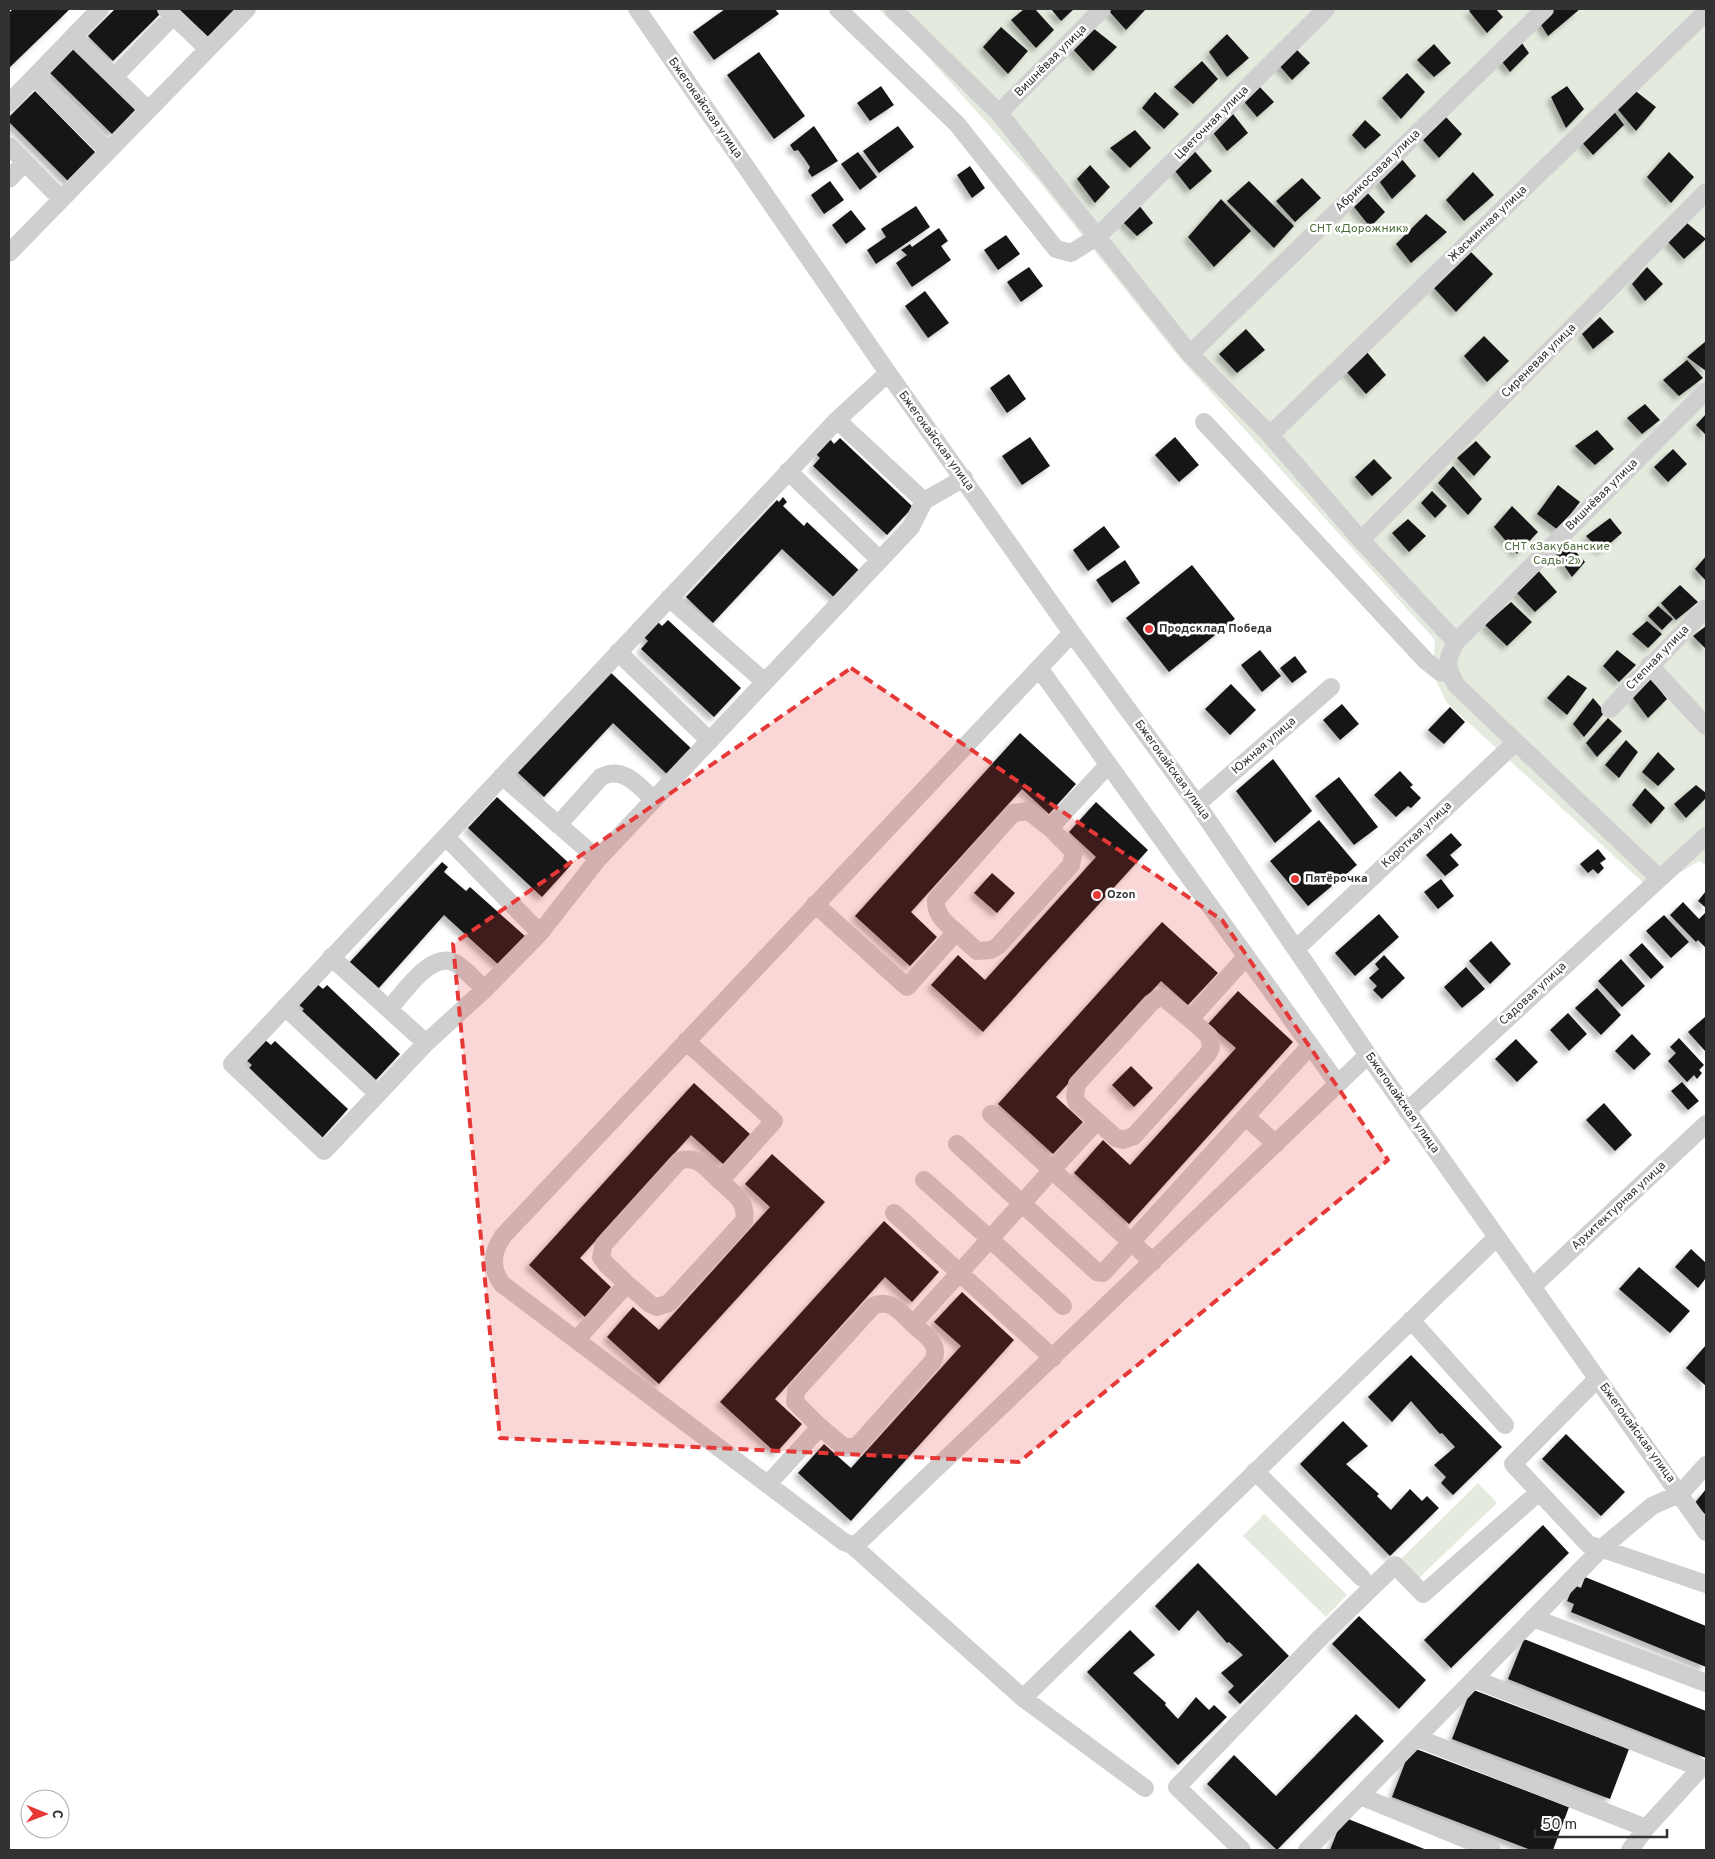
<svg xmlns="http://www.w3.org/2000/svg" width="1715" height="1859" viewBox="0 0 1715 1859" font-family="Overpass,sans-serif">
	<style>
		.green { fill: #e4ebde }
		.building { fill: #191919; filter: url(#shadow) }
		.lines { fill: none; stroke-linecap: round; stroke-linejoin: round }
		.minor { stroke: #cfcfcf; stroke-width: 18 }
		.marked { fill: #e63837; fill-opacity: 0.2; stroke: #e63837; stroke-width: 4; stroke-dasharray: 10 6; stroke-linejoin: round }
		.poi-dot { fill: #e63837; stroke: #fff; stroke-width: 2 }
		.labels { text-anchor: middle; dominant-baseline: central; stroke-width: 5; stroke-linejoin: round; paint-order: stroke }
		.street-label { font-size: 12px; fill: #323232; stroke: #fff }
		.park-label { font-size: 12px; fill: #516f3e; stroke: #fff }
		.poi-label { font-size: 12px; font-weight: bold; fill: #323232; stroke: #fff; text-anchor: start }
	</style>
	<defs>
		<filter id="shadow"><feDropShadow dx="-4.5" dy="4.5" stdDeviation="2.5" flood-color="#0004"/></filter>
	</defs>
	<rect width="100%" height="100%" fill="#fff"/>
	<path class="green" d="M878 9H1706V865L1699 861 1651 890 1447 703 1433 674 1435 640 1179 357 1038 180 919 47Z
		M1478 1483 1497 1503 1419 1578 1401 1559Z
		M1264 1514 1347 1595 1326 1617 1243 1536Z"/>
	<path class="building" d="M13 9H70L9 68V13Z
		M115 9H156L160 14 113 61 88 36Z
		M177 9H233L236 12 208 40Z
		M725 9H775L779 14 714 60 693 32Z
		M1024 9H1035L1054 30 1036 48 1011 20Z
		M1051 9H1074L1061 21Z
		M1109 9H1146L1126 30 1108 10Z
		M1471 9H1496L1503 17 1487 33 1469 11Z
		M1551 9H1580L1548 36 1538 20Z
		M1001 27 1028 51 1008 74 983 47Z
		M1093 28 1117 47 1093 71 1071 47Z
		M1227 34 1249 58 1227 77 1209 52Z
		M1519 39 1529 53 1510 72 1500 59Z
		M1434 44 1451 63 1434 77 1417 60Z
		M1293 46 1310 63 1292 80 1278 64Z
		M74 48 136 109 112 134 50 73Z
		M759 52 805 116 774 139 727 75Z
		M1202 61 1218 79 1193 104 1174 87Z
		M1407 73 1425 92 1401 119 1382 98Z
		M1257 84 1274 102 1257 117 1241 98Z
		M881 86 894 105 870 121 857 103Z
		M1567 86 1584 109 1566 128 1551 97Z
		M1633 89 1656 107 1636 131 1615 106Z
		M35 91 97 154 69 182 9 122V117Z
		M1155 92 1179 114 1164 129 1142 108Z
		M1230 110 1248 133 1227 151 1211 130Z
		M1613 110 1624 125 1593 155 1580 140Z
		M1445 116 1462 134 1439 158 1423 140Z
		M1365 120 1381 135 1365 149 1352 135Z
		M814 126 838 161 812 177 808 171 810 167 804 158 798 150 794 151 790 145Z
		M898 126 914 147 879 173 863 151Z
		M1135 130 1151 148 1130 168 1110 148Z
		M1191 147 1212 171 1190 190 1172 167Z
		M858 152 877 177 860 190 841 164Z
		M1669 152 1694 177 1671 203 1647 177Z
		M1401 158 1416 176 1392 199 1379 181Z
		M1090 165 1110 187 1095 203 1077 179Z
		M970 166 985 188 972 198 957 175Z
		M1473 172 1494 195 1464 221 1446 200Z
		M1302 178 1321 198 1295 222 1276 201Z
		M830 181 844 200 824 214 811 195Z
		M1249 181 1294 226 1274 248 1227 201Z
		M1364 189 1385 212 1370 227 1351 203Z
		M1221 199 1251 231 1214 267 1188 237Z
		M1138 204 1153 223 1137 236 1122 221Z
		M916 206 930 227 876 264 867 250 886 237 881 229Z
		M851 210 866 229 846 244 832 225Z
		M1426 214 1447 232 1411 263 1396 244Z
		M1687 223 1706 239 1684 259 1668 242Z
		M939 228 948 241 941 246 951 260 912 287 896 263 907 255 901 250 910 244 912 247Z
		M1006 235 1020 254 998 270 984 250Z
		M1469 250 1493 274 1456 312 1434 288Z
		M1029 267 1043 286 1021 302 1007 282Z
		M1647 267 1663 284 1645 301 1632 284Z
		M925 291 949 323 928 338 905 306Z
		M1600 317 1614 332 1593 349 1582 334Z
		M1246 329 1265 350 1237 373 1219 354Z
		M1484 336 1509 361 1487 382 1464 356Z
		M1706 341V371L1687 357Z
		M1366 351 1386 375 1366 394 1345 370Z
		M1687 360 1703 378 1679 396 1663 380Z
		M1009 374 1026 399 1007 413 990 388Z
		M1645 404 1660 420 1642 434 1627 418Z
		M1706 414V435L1696 425Z
		M1597 430 1614 449 1595 465 1575 446Z
		M1030 437 1050 466 1022 485 1002 456Z
		M1175 437 1199 465 1179 482 1155 455Z
		M840 438 913 507 887 535 813 466 820 458 816 454 830 439 834 444Z
		M1476 441 1491 457 1474 476 1457 458Z
		M1673 449 1687 464 1668 482 1654 467Z
		M1374 459 1392 478 1372 496 1355 477Z
		M1453 466 1482 499 1468 515 1438 483Z
		M1558 485 1580 502 1558 530 1537 514Z
		M1432 491 1447 506 1435 518 1421 503Z
		M783 497 787 502 783 506 804 526 807 522 863 574 838 601 782 549 713 623 686 597 777 500 779 502Z
		M1512 506 1538 532 1517 554 1494 527Z
		M1610 518 1622 533 1601 551 1586 536Z
		M1408 519 1426 536 1409 552 1392 533Z
		M1104 526 1120 547 1088 571 1073 550Z
		M1568 543 1585 562 1572 577 1556 554Z
		M1706 556V581L1695 569Z
		M1125 560 1140 583 1112 603 1096 580Z
		M1192 565 1235 619 1169 672 1126 618Z
		M1537 569 1557 592 1535 612 1516 592Z
		M1680 585 1698 602 1676 620 1661 603Z
		M1511 602 1532 622 1507 646 1485 625Z
		M1658 606 1673 619 1662 630 1648 616Z
		M668 620 741 688 714 717 641 649 648 641 643 636 657 621 662 626Z
		M1647 621 1662 634 1648 648 1632 634Z
		M1706 626V649L1693 636Z
		M1260 650 1281 676 1262 692 1241 665Z
		M1617 650 1636 665 1619 682 1603 666Z
		M1295 656 1307 672 1292 683 1280 668Z
		M608 670 694 751 670 777 613 723 544 797 515 770Z
		M1568 675 1587 688 1567 715 1547 698Z
		M1651 679 1667 699 1648 718 1633 698Z
		M1231 684 1256 710 1230 735 1205 709Z
		M1593 698 1605 712 1584 737 1573 724Z
		M1342 704 1359 724 1340 740 1323 720Z
		M1450 707 1465 722 1444 744 1428 730Z
		M1608 718 1622 731 1597 757 1586 743Z
		M1020 733 1076 784 1049 814 1022 789 911 912 937 937 910 966 855 916Z
		M1626 740 1638 752 1619 778 1605 765Z
		M1658 752 1675 769 1658 786 1642 772Z
		M1273 759 1312 811 1275 843 1236 791Z
		M1400 771 1413 785 1410 787 1421 798 1411 808 1408 806 1396 817 1374 795Z
		M1339 777 1378 827 1354 845 1315 796Z
		M1696 785 1706 793V798L1686 818 1674 804Z
		M1645 788 1665 808 1651 824 1632 805Z
		M497 797 571 865 542 897 468 828Z
		M1096 802 1148 850 983 1032 931 985 958 955 985 980 1096 857 1069 832Z
		M1319 820 1357 865 1308 906 1270 861Z
		M1451 833 1462 845 1450 855 1459 865 1445 876 1426 855Z
		M1598 849 1606 859 1600 863 1604 868 1598 874 1593 869 1588 873 1580 864Z
		M442 862 448 867 444 872 466 891 470 887 526 937 500 966 444 915 378 989 349 963Z
		M992 873 1015 893 997 913 974 893Z
		M1441 879 1454 896 1438 909 1424 892Z
		M1706 891V908L1698 901Z
		M1683 902 1699 919 1705 913 1706 914 1705 947 1698 940 1696 942 1670 915Z
		M1379 914 1399 937 1355 976 1335 953Z
		M1664 915 1689 942 1671 958 1646 931Z
		M1162 922 1218 973 1188 1005 1161 981 1056 1097 1083 1122 1053 1154 998 1104Z
		M1491 941 1511 964 1490 984 1469 961Z
		M1642 943 1664 967 1651 979 1629 955Z
		M1384 955 1405 978 1382 999 1373 990 1377 986 1369 978 1379 969 1375 964Z
		M1621 959 1645 986 1622 1007 1598 981Z
		M1466 967 1485 989 1462 1008 1444 987Z
		M316 983 323 989 327 985 400 1054 374 1082 300 1013 304 1009 297 1003Z
		M1597 988 1621 1015 1601 1035 1575 1008Z
		M1238 991 1293 1042 1129 1224 1074 1173 1103 1140 1130 1165 1236 1048 1208 1024Z
		M1568 1013 1587 1034 1569 1051 1550 1030Z
		M1706 1016V1052L1688 1032Z
		M1632 1034 1651 1054 1634 1070 1615 1051Z
		M1679 1038 1704 1065 1699 1070 1702 1073 1697 1079 1694 1075 1687 1082 1668 1061 1676 1053 1670 1047Z
		M264 1039 271 1045 275 1041 348 1109 322 1138 248 1069 252 1065 245 1059Z
		M1516 1039 1538 1062 1517 1082 1495 1059Z
		M1131 1066 1153 1088 1134 1107 1112 1085Z
		M1682 1082 1699 1101 1688 1110 1671 1091Z
		M694 1083 750 1134 723 1164 691 1135 580 1258 611 1287 585 1317 529 1265Z
		M1604 1103 1632 1135 1615 1151 1586 1120Z
		M772 1154 825 1202 659 1384 607 1337 633 1307 659 1330 770 1207 745 1184Z
		M884 1221 939 1272 912 1302 885 1277 775 1399 802 1424 776 1453 720 1402Z
		M1691 1249 1706 1263V1278L1698 1288 1675 1267Z
		M1639 1267 1690 1311 1670 1333 1619 1289Z
		M962 1292 1014 1340 851 1521 798 1473 824 1444 851 1468 961 1346 934 1322Z
		M1706 1345V1386L1686 1368Z
		M1411 1355 1502 1447 1453 1495 1441 1483 1446 1477 1434 1465 1455 1447 1442 1433 1440 1434 1411 1401 1392 1422 1368 1397Z
		M1343 1421 1368 1446 1346 1464 1379 1494 1377 1496 1391 1510 1410 1489 1422 1501 1427 1496 1439 1508 1390 1556 1300 1464Z
		M1566 1434 1625 1492 1601 1516 1542 1459Z
		M1706 1489V1515L1694 1504Z
		M1543 1525 1569 1553 1451 1668 1424 1640Z
		M1198 1563 1289 1656 1240 1704 1228 1692 1234 1686 1221 1673 1243 1655 1229 1642 1227 1643 1198 1610 1179 1631 1155 1606Z
		M1585 1577 1706 1626V1667L1571 1612 1574 1604 1567 1601 1574 1585 1581 1588Z
		M1359 1616 1426 1680 1399 1709 1332 1644Z
		M1130 1630 1155 1655 1133 1673 1166 1703 1165 1705 1178 1719 1196 1697 1209 1710 1214 1705 1227 1717 1178 1765 1087 1672Z
		M1524 1639 1706 1711V1758L1508 1679Z
		M1471 1689 1629 1749 1610 1799 1452 1739Z
		M1356 1714 1384 1741 1277 1850 1207 1784 1234 1755 1276 1796Z
		M1411 1747 1569 1807 1553 1850H1531L1392 1797Z
		M1343 1817 1427 1850H1330Z"/>
	<g class="lines">
		<path class="minor" d="M166 9 208 49
			M637 9 888 373 1072 633 1197 804 1368 1055 1706 1532
			M838 9 957 124 1056 249 1071 253 1098 236 1326 9
			M893 9 999 113 1190 354 1270 435 1361 540 1456 642
			M73 37 148 110
			M34 77 108 151
			M114 77 173 16
			M9 103 100 9
			M999 113 1102 9
			M9 146 61 199
			M9 179 25 162
			M9 253 247 9
			M1190 354 1545 9
			M837 420 924 501 911 527 598 859 540 933 485 989 426 1043 324 1151 232 1064 837 420 888 373
			M1204 422 1426 661 1440 672 1451 674
			M1270 435 1706 12
			M788 471 880 560
			M924 501 964 478
			M1361 540 1706 192
			M669 598 765 682
			M1072 633 503 1236C492 1253 490 1267 502 1284L844 1542 852 1545 857 1544 1368 1055
			M618 652 710 741
			M1649 665 1706 726
			M1039 668 1338 1084
			M1610 709 1706 608
			M502 776 598 859
			M1197 804 1331 687
			M558 825 601 777C623 765 639 786 654 800
			M446 837 540 933
			M1659 878 1456 685C1446 665 1445 662 1456 642L1706 391
			M815 904 907 987 956 932 977 951 991 950 998 946 1071 865 1074 852 1050 828 1107 766
			M956 932C946 923 935 915 936 900L1013 813 1028 811 1050 828
			M1297 948 1516 742
			M331 957 426 1043
			M285 1007 378 1094
			M389 1009C403 994 431 950 455 963 466 969 475 981 485 989
			M1190 1019 1164 998H1158L1151 1003 1077 1084 1075 1096 1077 1103 1116 1138 1123 1140 1134 1136 1207 1055 1211 1048 1209 1036 1190 1019 1246 957
			M1407 1111 1706 836
			M991 1114 1052 1170 990 1239 1063 1306
			M1246 1117 1276 1144
			M1097 1121 1052 1170 1153 1262
			M957 1144 1097 1272 1103 1273 1310 1046
			M894 1213 1053 1358
			M627 1284 606 1264 601 1257 604 1244 679 1161C697 1154 707 1169 720 1181
			M1532 1287 1706 1124
			M1411 1320 1505 1425
			M577 1339 627 1284 650 1304 657 1307 669 1303 744 1221C748 1201 733 1193 720 1181L774 1121 686 1041
			M1597 1379 1513 1464 1588 1544 1706 1584
			M820 1427 795 1402 796 1391 873 1306C891 1298 901 1313 913 1324
			M1255 1471 1362 1578
			M768 1484 820 1427 845 1448 857 1446 933 1361C941 1344 925 1335 913 1324L990 1239 924 1180
			M852 1545 1023 1698 1497 1237
			M1533 1618 1706 1683
			M1474 1679 1701 1768 1646 1828 1630 1850
			M1023 1698 1145 1788
			M1417 1738 1646 1828
			M1360 1796 1492 1850
			M1242 1850 1177 1787 1319 1639 1395 1565 1423 1594 1539 1492
			M1307 1850 1602 1548 1652 1506 1681 1493 1706 1465"/>
	</g>
	<path class="marked" d="M851 668 1222 920 1388 1160 1019 1462 500 1438 453 944Z"/>
	<g class="poi-dot">
		<circle cx="1149" cy="629" r="5"/>
		<circle cx="1295" cy="879" r="5"/>
		<circle cx="1097" cy="895" r="5"/>
	</g>
	<g class="labels">
		<g class="street-label">
			<text transform="translate(1051 61) rotate(-45)">Вишнёвая улица</text>
			<text transform="translate(705 108) rotate(55)">Бжегокайская улица</text>
			<text transform="translate(1212 123) rotate(-45)">Цветочная улица</text>
			<text transform="translate(1378 171) rotate(-44)">Абрикосовая улица</text>
			<text transform="translate(1488 224) rotate(-44)">Жасминная улица</text>
			<text transform="translate(1539 361) rotate(-45)">Сиреневая улица</text>
			<text transform="translate(936 441) rotate(54)">Бжегокайская улица</text>
			<text transform="translate(1602 495) rotate(-45)">Вишнёвая улица</text>
			<text transform="translate(1658 658) rotate(-46)">Степная улица</text>
			<text transform="translate(1264 746) rotate(-41)">Южная улица</text>
			<text transform="translate(1172 770) rotate(54)">Бжегокайская улица</text>
			<text transform="translate(1417 835) rotate(-43)">Короткая улица</text>
			<text transform="translate(1533 994) rotate(-43)">Садовая улица</text>
			<text transform="translate(1402 1103) rotate(55)">Бжегокайская улица</text>
			<text transform="translate(1619 1206) rotate(-43)">Архитектурная улица</text>
			<text transform="translate(1637 1433) rotate(54)">Бжегокайская улица</text>
		</g>
		<g class="park-label">
			<text x="1359" y="229">СНТ «Дорожник»</text>
			<text x="1557" y="547">СНТ «Закубанские<tspan x="1557" dy="14">Сады 2»</tspan></text>
		</g>
		<g class="poi-label">
			<text x="1159" y="629">Продсклад Победа</text>
			<text x="1305" y="879">Пятёрочка</text>
			<text x="1107" y="895">Ozon</text>
		</g>
	</g>
	<rect width="1715" height="1859" fill="none" stroke="#323232" stroke-width="20"/>
	<g transform="translate(45 1814) rotate(91)"><circle r="24" fill="#ffffff" stroke="#adadad"/>
	<path d="M0-4L9 19L0 12L-9 19Z" fill="#e63837"/>
	<text y="-8" font-size="14" font-weight="bold" text-anchor="middle" fill="#323232">С</text>
	</g>
	<path d="M1535 1829v8h132v-8" fill="none" stroke="#323232" stroke-width="2.5"/>
	<text x="1542" y="1829" font-size="15" fill="#323232" stroke="#ffffff" stroke-width="4" paint-order="stroke">50 m</text>
</svg>
